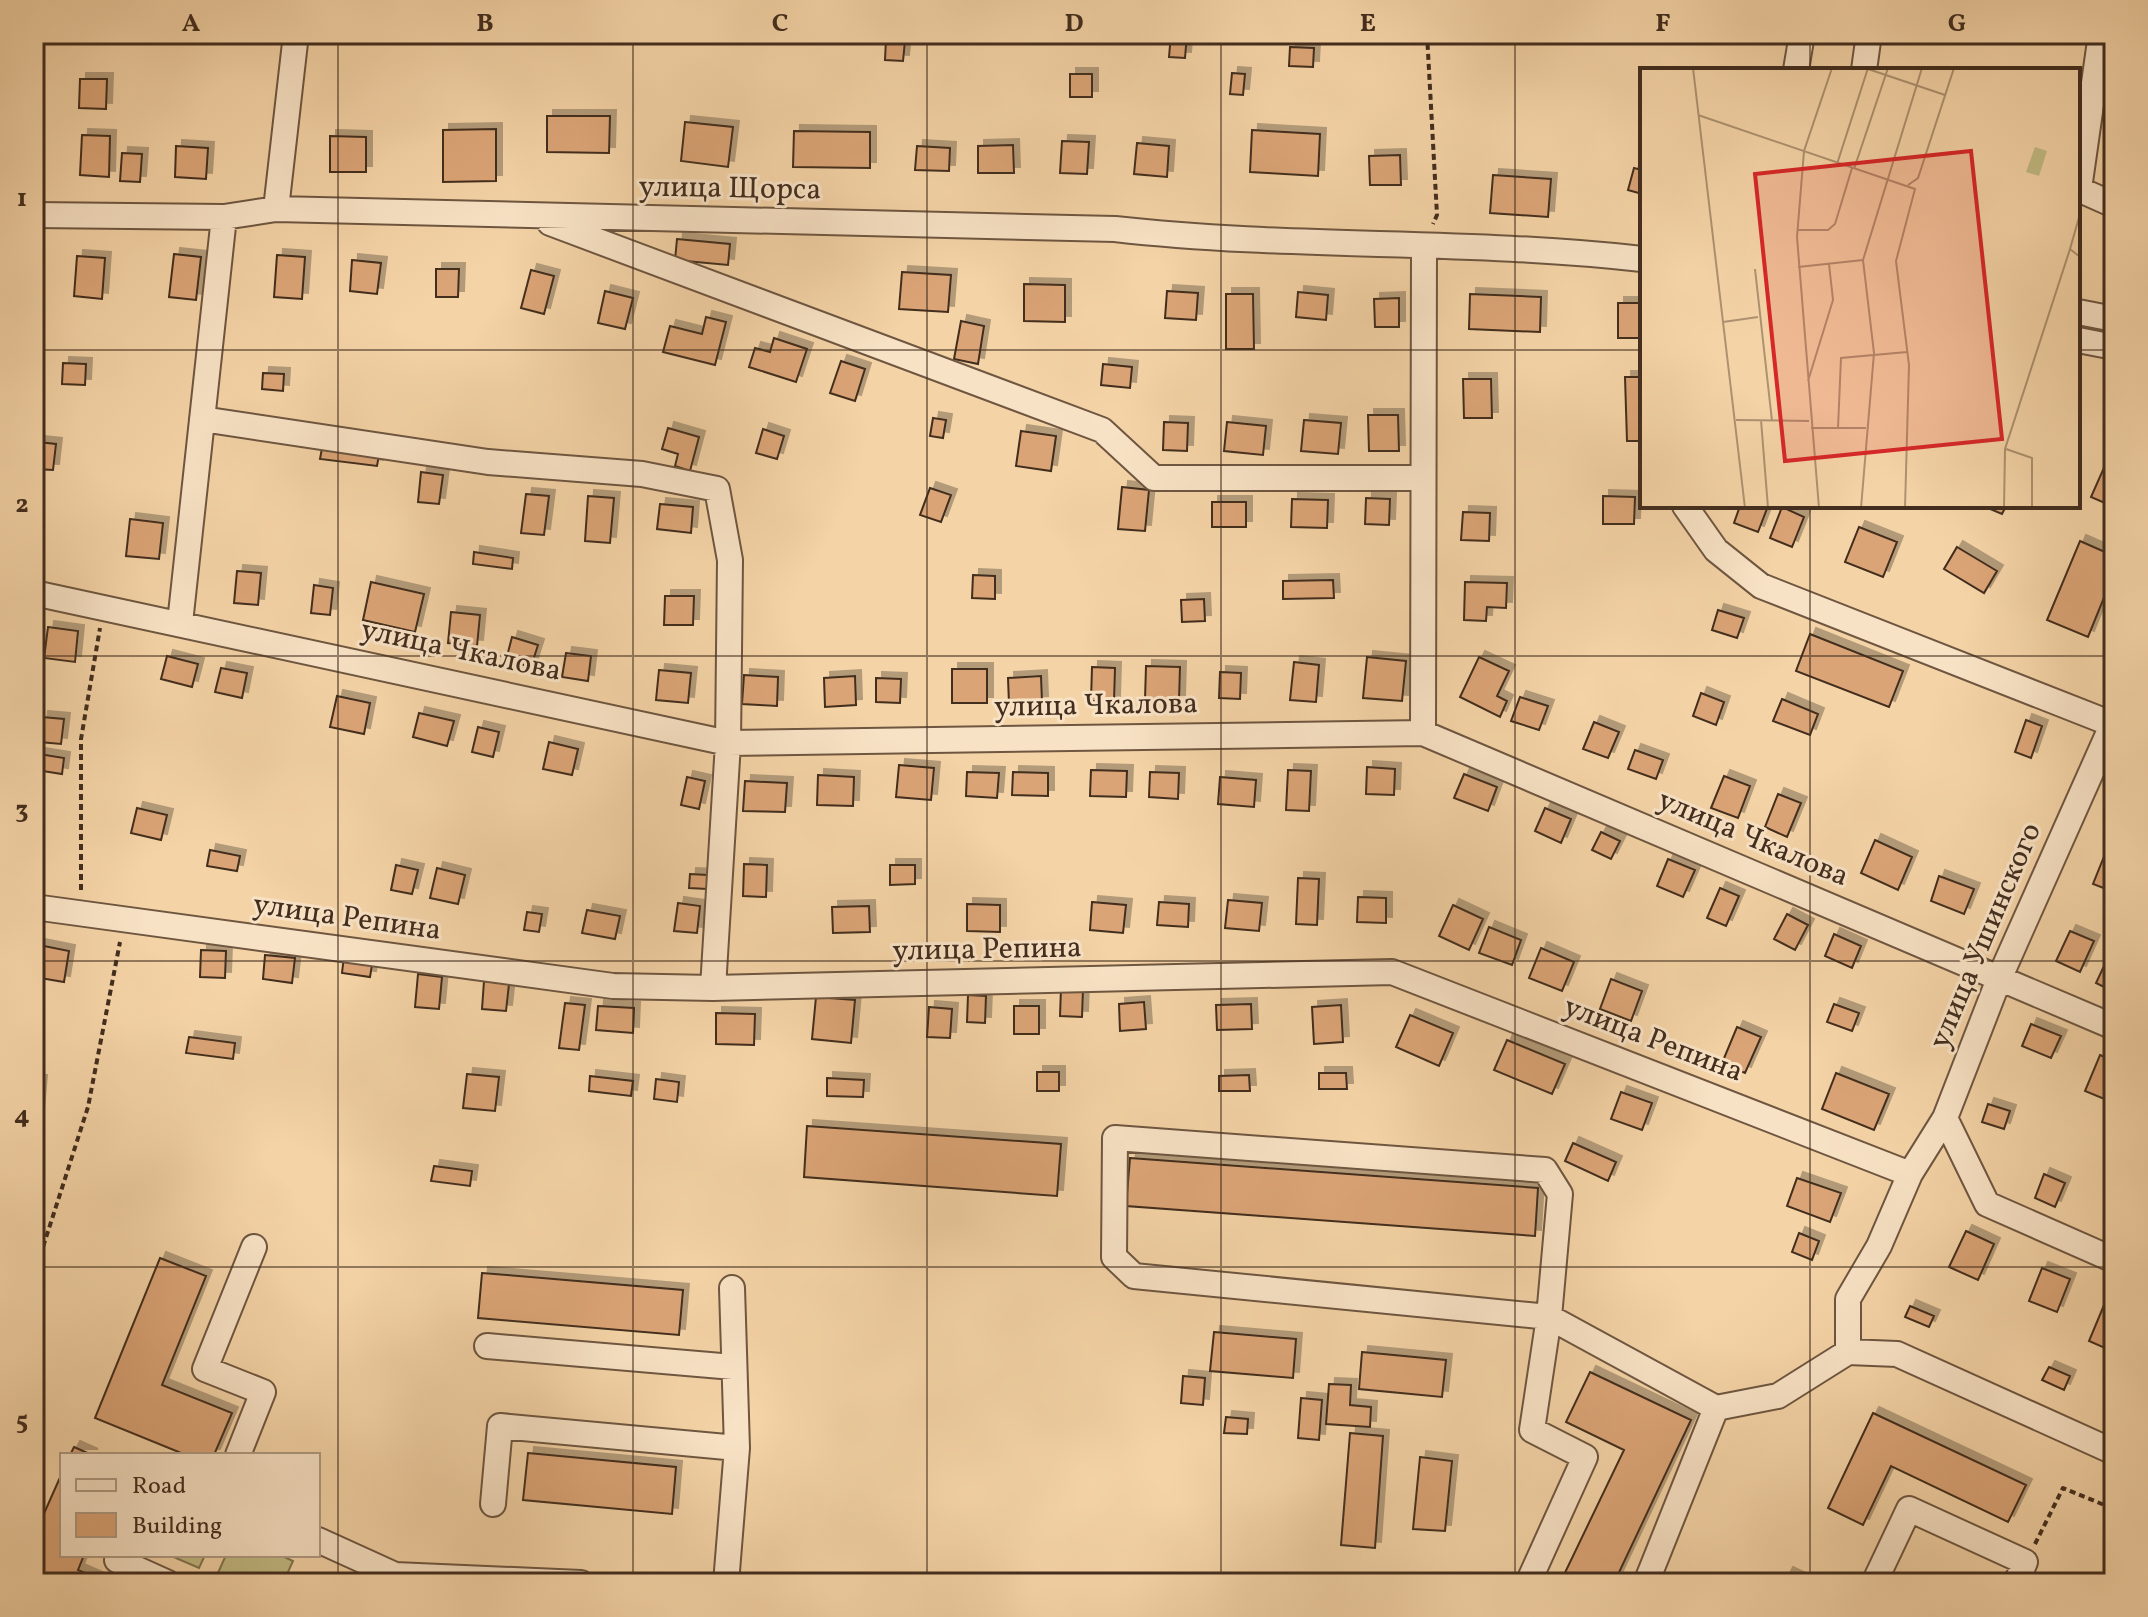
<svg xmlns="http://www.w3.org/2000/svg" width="2148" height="1617" viewBox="0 0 2148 1617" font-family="Vollkorn,serif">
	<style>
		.green { fill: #c2ba82; stroke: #827450; stroke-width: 2 }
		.building { fill: #dba476; stroke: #422d1e; stroke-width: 2; filter: url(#shadow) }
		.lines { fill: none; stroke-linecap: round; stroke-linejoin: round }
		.minor-casing { stroke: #6e5640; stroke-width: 28 }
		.path { stroke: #422d1e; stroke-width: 4; stroke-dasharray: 6 4; stroke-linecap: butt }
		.minor { stroke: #f8e2c5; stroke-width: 24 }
		.grid { fill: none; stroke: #422d1e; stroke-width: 2; stroke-opacity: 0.55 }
		.labels { text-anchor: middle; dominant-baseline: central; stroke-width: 6; stroke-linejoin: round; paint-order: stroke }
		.street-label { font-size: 30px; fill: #422d1e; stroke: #f8e2c5 }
		.inset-road { fill: none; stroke: #ad9170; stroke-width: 2 }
		.view { fill: #d62828; fill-opacity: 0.15; stroke: #d62828; stroke-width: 4 }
		.inset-edge { fill: none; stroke: #422d1e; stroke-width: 4 }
		.neatline { fill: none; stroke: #422d1e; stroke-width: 3 }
		.grid-label { font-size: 26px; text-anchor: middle; font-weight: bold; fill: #422d1e }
	</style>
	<defs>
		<filter id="shadow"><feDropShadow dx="6" dy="-6" stdDeviation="0" flood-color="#0004"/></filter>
	</defs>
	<rect width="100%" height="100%" fill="#f4d3a6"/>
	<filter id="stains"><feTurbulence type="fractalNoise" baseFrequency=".0025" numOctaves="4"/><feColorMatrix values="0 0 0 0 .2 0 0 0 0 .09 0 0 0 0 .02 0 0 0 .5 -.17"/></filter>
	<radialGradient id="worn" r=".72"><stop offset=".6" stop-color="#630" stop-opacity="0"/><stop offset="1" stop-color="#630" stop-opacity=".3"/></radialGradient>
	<path class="green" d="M169 1555H205L199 1568Z
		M226 1555H280L293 1561 283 1583H236L217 1575Z"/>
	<path class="building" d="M1171 34H1187L1185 58 1169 57Z
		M1337 34H1366V44L1337 41Z
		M886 39 905 41 903 61 885 60Z
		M1290 47 1314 48 1313 67 1289 66Z
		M1232 73 1245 74 1243 95 1230 94Z
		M1070 74H1092V97H1070Z
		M80 79H107L106 109 79 108Z
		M547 116H610L609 153 547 152Z
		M685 122 733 127 728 167 681 161Z
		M496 129V181L443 182V130Z
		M1252 130 1320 134 1318 176 1250 172Z
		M794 131 870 132V168L793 167Z
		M82 135 110 136 109 177 80 175Z
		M330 136 366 137V172H330Z
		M1062 141 1089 142 1087 174 1060 173Z
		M1137 143 1169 146 1167 177 1134 174Z
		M1013 145 1014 173H978V146Z
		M176 146 208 148 206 179 175 177Z
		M917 146 950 148 949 171 915 170Z
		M122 153 142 154 140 182 120 181Z
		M1400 155 1401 185H1370L1369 156Z
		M1634 168 1642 170V194L1628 190Z
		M1493 175 1551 179 1548 217 1490 213Z
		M677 239 730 244 728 265 675 260Z
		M174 254 201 257 196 300 169 297Z
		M277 255 305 257 302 299 274 297Z
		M77 256 105 258 102 299 74 296Z
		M352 260 381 263 377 294 350 291Z
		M436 269H459L458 297H436Z
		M531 270 554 276 544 314 521 308Z
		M902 272 951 275 948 312 899 309Z
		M1024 284 1065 285V322L1024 321Z
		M605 291 633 298 625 329 598 323Z
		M1167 291 1198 293 1196 320 1165 318Z
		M1298 292 1328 295 1326 320 1296 317Z
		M1226 294H1253L1254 349H1226Z
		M1470 294 1541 297 1540 332 1469 329Z
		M1399 298V327H1375L1374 299Z
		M1618 303H1642V338H1618Z
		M706 317 726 322 715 365 663 352 670 326 702 334Z
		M961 321 984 326 978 364 954 359Z
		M774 338 807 349 796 382 749 367 755 348 770 352Z
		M841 361 865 369 855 401 830 393Z
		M63 363 86 364 85 385 62 384Z
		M1103 364 1132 367 1130 388 1101 385Z
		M263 373 284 374 283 391 262 389Z
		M1625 377H1642V441H1627Z
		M1463 379H1491L1492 418H1464Z
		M1368 415H1398L1399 451H1369Z
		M933 418 946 420 943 438 930 436Z
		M1304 420 1341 423 1338 454 1301 451Z
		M1164 422 1188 423 1187 451 1163 450Z
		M1227 422 1266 426 1263 455 1224 451Z
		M668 428 699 437 690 471 675 466 678 454 662 449Z
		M763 429 784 436 777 459 756 453Z
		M1021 431 1056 436 1051 471 1016 466Z
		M38 442 56 444 53 470 35 469Z
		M322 448 379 455 377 466 320 459Z
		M2106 463 2114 467V507L2091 497Z
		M421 472 443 475 439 504 418 502Z
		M1122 487 1149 490 1145 531 1118 529Z
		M930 488 951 495 941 522 920 515Z
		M526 494 549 496 544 535 521 533Z
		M588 496 614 498 610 543 585 541Z
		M1603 496 1635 497 1634 524H1603Z
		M1366 498 1390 499 1389 525 1365 524Z
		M1292 499 1328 500 1327 528 1291 527Z
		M1212 502H1246V527H1212Z
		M660 504 693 507 691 533 657 529Z
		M1740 506H1768L1758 532 1734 523Z
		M1983 506H2006L2002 514Z
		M1782 507 1804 517 1792 547 1770 538Z
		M1463 512 1490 513 1489 541 1461 540Z
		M130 519 163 523 159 559 126 556Z
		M1859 527 1897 542 1883 577 1845 562Z
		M2080 541 2114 556V573L2088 637 2047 620Z
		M1957 547 1997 571 1984 593 1944 569Z
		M474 552 513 558 512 569 473 564Z
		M237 571 261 573 258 605 234 603Z
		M973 575 995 576V599L972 598Z
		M1333 580 1334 598 1283 599V581Z
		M371 582 424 594 415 632 363 620Z
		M1465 582 1507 583 1506 608 1487 607 1486 621 1464 620Z
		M314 585 333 588 330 615 311 613Z
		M665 596H694L693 625H664Z
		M1204 599 1205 621 1182 622 1181 600Z
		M1718 610 1744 618 1737 638 1712 630Z
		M451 612 480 615 477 646 448 643Z
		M48 627 78 631 75 662 44 658Z
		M1810 634 1903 671 1889 707 1796 671Z
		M512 637 538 645 531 667 506 660Z
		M566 653 591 656 588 681 562 677Z
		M167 656 198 664 192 687 161 679Z
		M1367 657 1406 661 1402 701 1363 698Z
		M1479 657 1509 671 1497 696 1507 701 1500 717 1460 697Z
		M1294 662 1319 665 1316 702 1290 700Z
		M1146 666 1180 667 1179 701 1145 700Z
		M1092 667 1115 668 1114 702 1091 701Z
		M221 668 247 673 242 698 215 692Z
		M952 669H987V703H952Z
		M659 670 691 673 688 703 656 700Z
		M1220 672 1241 673 1240 699 1219 698Z
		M744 675 778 677 777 706 742 704Z
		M855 676 856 705 825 707 824 678Z
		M1041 676 1042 702 1009 704 1008 678Z
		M876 678 901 679 900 703 876 702Z
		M1701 693 1724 702 1716 725 1693 716Z
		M337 696 370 703 364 734 330 727Z
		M1520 697 1548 706 1539 730 1511 721Z
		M1782 699 1818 714 1810 735 1773 721Z
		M419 713 454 721 447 746 413 737Z
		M42 717 64 719 61 744 40 742Z
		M2026 720 2042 726 2031 758 2015 752Z
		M1594 722 1619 732 1608 758 1583 749Z
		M478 727 499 732 493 757 472 752Z
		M549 742 578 749 572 775 543 769Z
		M1635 750 1663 760 1656 779 1628 769Z
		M39 754 64 758 62 774 36 770Z
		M899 765 934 768 931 800 896 797Z
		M1367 767 1395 769 1394 795 1366 794Z
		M1091 770 1127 771 1126 797 1090 796Z
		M1288 770 1311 771 1309 811 1286 810Z
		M967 772 999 773 997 798 966 796Z
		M1013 772 1048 773V796L1012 795Z
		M1150 772 1179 773 1178 799 1149 797Z
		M1464 774 1497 787 1488 811 1454 798Z
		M818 775 854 777 853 806 817 805Z
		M1724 776 1750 786 1738 818 1711 808Z
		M687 777 705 781 699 809 681 805Z
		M1220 777 1256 780 1254 807 1218 804Z
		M745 781 787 783 785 812 743 811Z
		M1778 794 1801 803 1787 837 1765 827Z
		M137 808 167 815 161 840 131 833Z
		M1545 808 1571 819 1561 843 1535 831Z
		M1601 832 1620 841 1611 859 1592 850Z
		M1875 840 1912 857 1898 890 1861 873Z
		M2107 849 2114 852V892L2093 884Z
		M210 850 240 856 237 871 207 866Z
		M1668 859 1695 870 1683 897 1657 886Z
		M744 864 767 865 766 897 743 896Z
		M396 865 418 870 412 894 391 890Z
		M890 865H915V884L890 885Z
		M437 868 465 875 458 904 430 898Z
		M690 874 708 875 707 889 689 888Z
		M1939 876 1974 889 1964 914 1931 901Z
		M1298 878 1319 879 1317 925 1296 924Z
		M1720 888 1739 896 1726 926 1707 918Z
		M1358 897 1386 898V923L1357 922Z
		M1228 900 1262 903 1259 931 1225 928Z
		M1092 902 1126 905 1123 933 1090 930Z
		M1159 902 1189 904 1188 927 1157 925Z
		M678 903 700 906 697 933 674 931Z
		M967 904 1000 905V932L967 931Z
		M1453 905 1483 919 1469 950 1439 936Z
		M869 906 870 932 833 933 832 907Z
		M587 910 620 916 615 939 582 933Z
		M527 912 542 914 539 932 524 930Z
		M1787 914 1808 925 1795 950 1774 939Z
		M1489 927 1521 940 1512 965 1479 953Z
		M2070 931 2094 941 2080 972 2056 961Z
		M1834 934 1861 946 1852 968 1825 956Z
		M34 944 69 951 64 982 34 977Z
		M1541 948 1574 962 1562 991 1529 978Z
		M201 950 226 951 225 978 200 977Z
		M2111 951 2114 953V992L2096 983Z
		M265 955 295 958 292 983 263 979Z
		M344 956 373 959 370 977 342 973Z
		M418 974 442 977 439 1009 415 1007Z
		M1611 979 1642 991 1631 1021 1600 1009Z
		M484 981 509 984 506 1011 482 1009Z
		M1061 988 1083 989 1082 1017 1060 1016Z
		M968 995 986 996 985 1023 967 1022Z
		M816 997 855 1000 851 1043 812 1039Z
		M1144 1002 1146 1029 1120 1031 1119 1004Z
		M565 1003 585 1005 579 1050 559 1048Z
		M1251 1004 1252 1029 1217 1030 1216 1005Z
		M1834 1004 1859 1013 1852 1031 1827 1022Z
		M1341 1005 1343 1042 1314 1044 1312 1007Z
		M598 1006 634 1008 633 1033 596 1030Z
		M1014 1006H1039V1034H1014Z
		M929 1007 952 1009 950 1038 927 1037Z
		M716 1013 755 1014 754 1045 716 1044Z
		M1410 1015 1453 1033 1439 1066 1396 1047Z
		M2031 1024 2061 1036 2051 1058 2022 1046Z
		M1737 1027 1761 1037 1745 1073 1722 1063Z
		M189 1037 235 1043 233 1059 186 1053Z
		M1507 1040 1565 1064 1552 1094 1494 1070Z
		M2100 1055 2114 1061V1103L2085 1091Z
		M1037 1072H1059V1091H1037Z
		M1319 1073H1346L1347 1089H1319Z
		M1836 1073 1889 1094 1874 1130 1822 1109Z
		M467 1074 499 1077 495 1111 463 1108Z
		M1249 1075 1250 1091H1219V1076Z
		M590 1076 633 1081 631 1096 589 1091Z
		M827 1078 864 1080 863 1097 827 1096Z
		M656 1079 679 1082 677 1102 654 1099Z
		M34 1080 41 1081 36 1137H34Z
		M1621 1092 1652 1103 1642 1130 1611 1119Z
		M1988 1104 2010 1111 2004 1129 1982 1122Z
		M807 1126 1061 1144 1057 1196 804 1177Z
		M1573 1143 1616 1162 1608 1181 1565 1161Z
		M1130 1158 1538 1188 1535 1236 1126 1206Z
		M434 1166 472 1171 470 1186 431 1181Z
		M2044 1174 2065 1183 2055 1207 2035 1198Z
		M1797 1178 1841 1193 1830 1222 1787 1206Z
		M1966 1231 1994 1244 1978 1280 1949 1267Z
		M1799 1233 1819 1241 1812 1260 1792 1252Z
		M160 1258 206 1276 162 1385 232 1413 214 1455H186L95 1418Z
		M2042 1268 2070 1279 2057 1312 2029 1301Z
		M482 1273 683 1290 679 1335 478 1318Z
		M2109 1293 2114 1296V1352L2089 1341Z
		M1910 1306 1934 1316 1929 1327 1905 1317Z
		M1214 1332 1296 1339 1293 1378 1210 1371Z
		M1362 1352 1446 1360 1442 1397 1359 1389Z
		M2049 1367 2070 1376 2064 1390 2042 1380Z
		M1590 1372 1691 1420 1614 1583H1560L1624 1450 1566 1422Z
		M1183 1376 1205 1378 1203 1405 1181 1403Z
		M1329 1384 1351 1385 1350 1405 1371 1407 1370 1427 1326 1424Z
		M1301 1398 1322 1400 1319 1440 1298 1438Z
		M1873 1413 2026 1485 2008 1522 1891 1466 1863 1525 1828 1508Z
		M1226 1417 1248 1419 1247 1434 1224 1433Z
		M1350 1433 1383 1436 1375 1548 1341 1545Z
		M74 1447 92 1455H70Z
		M528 1453 676 1467 672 1514 523 1500Z
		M1420 1457 1452 1461 1445 1531 1413 1529Z
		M62 1473V1555H84L78 1570 108 1583H34V1536Z
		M1787 1573 1808 1583H1782Z"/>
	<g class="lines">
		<g class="minor-casing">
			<path id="minor" d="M1796 70 1802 34
				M1864 70 1869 34
				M2078 189 2114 205
				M2079 189 2101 34
				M276 209 296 34
				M34 215 224 217 276 209 1115 229C1291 249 1467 239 1642 259
				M550 223 1102 430 1154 478H1422
				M2078 312 2114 319
				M2078 340 2114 347
				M202 419 488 462 642 474 717 489 730 560 728 743 713 988
				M1685 506 1716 550 1761 586 2112 724
				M34 593 728 743 1423 733 2114 1027
				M180 623 224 217
				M1423 733 1424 248
				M34 907 613 986 713 988 1392 972 1910 1174
				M1945 1118 1987 1204 2114 1260
				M487 1346 733 1367
				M1848 1352 1897 1354 2114 1452
				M238 1455 263 1392 205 1369 254 1247
				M493 1504 500 1426 737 1448
				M318 1540 395 1575 581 1583
				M119 1555 117 1560 168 1583
				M726 1583 737 1448 732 1288
				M1528 1583 1585 1457 1532 1430 1549 1317 1134 1276 1114 1257 1115 1138 1545 1170 1560 1194 1549 1317 1716 1408
				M1646 1583 1716 1408 1778 1396 1848 1352V1299L1879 1246 1910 1174 1945 1118 1999 979 2114 721
				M1874 1583 1909 1509 2025 1562 2016 1583"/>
		</g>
		<path class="path" d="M1427 34 1437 215 1433 224
			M81 890V739L100 628
			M34 1275 88 1107 120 942
			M2035 1544 2063 1488 2114 1509"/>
		<use href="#minor" class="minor"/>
	</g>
	<path class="grid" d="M338 34V1583M633 34V1583M927 34V1583M1221 34V1583M1515 34V1583M1810 34V70M34 350H1642M2078 350H2114M1810 506V1583M34 656H2114M34 961H2114M34 1267H2114"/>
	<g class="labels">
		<g class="street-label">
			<text transform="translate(730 189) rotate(1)">улица Щорса</text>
			<text transform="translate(461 651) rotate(12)">улица Чкалова</text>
			<text transform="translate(1096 706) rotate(-1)">улица Чкалова</text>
			<text transform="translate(1753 839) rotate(23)">улица Чкалова</text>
			<text transform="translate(347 918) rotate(8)">улица Репина</text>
			<text transform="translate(1986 936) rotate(-67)">улица Ушинского</text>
			<text transform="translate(987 950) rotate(-1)">улица Репина</text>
			<text transform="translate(1653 1040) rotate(21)">улица Репина</text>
		</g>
	</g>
	<g transform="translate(1640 68)">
		<rect width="440" height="440" fill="#f4d3a6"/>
		<path d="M395 79 407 83 399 108 386 104Z" fill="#c2ba82"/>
		<path class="inset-road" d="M53 0 105 440M228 1 305 27M58 47 275 121 256 193 269 297 265 440M197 96 228 0M214 101 248 0M268 117 278 110 314 0M440 146 430 181 440 189M158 162H188L195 156 212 100M158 199 223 192M115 201 132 353M83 254 118 249M168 313 193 232 189 196M96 352 169 353M121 352 128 440M171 360H226M198 360 201 290 267 284M366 381 392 390V440M179 440 157 169 164 83 192 0M221 440 234 285 223 192 282 0M364 440 365 381 430 181"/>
		<path class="view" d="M331 83 362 371 145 393 115 106Z"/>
		<rect width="440" height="440" class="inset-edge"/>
	</g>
	<rect width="2148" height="1617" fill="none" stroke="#f4d3a6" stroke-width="88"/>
	<rect x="60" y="1453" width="260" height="104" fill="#f8e2c5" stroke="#af9a82" stroke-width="2"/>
	<rect x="76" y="1479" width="40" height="12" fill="#f8e2c5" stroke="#af9a82" stroke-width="2"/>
	<text x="132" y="1493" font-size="24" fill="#422d1e">Road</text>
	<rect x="76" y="1513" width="40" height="24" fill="#dba476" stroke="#af9a82" stroke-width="2"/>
	<text x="132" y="1533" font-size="24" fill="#422d1e">Building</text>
	<rect x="44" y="44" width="2060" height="1529" class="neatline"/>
	<g class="grid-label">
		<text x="191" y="31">A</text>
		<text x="485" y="31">B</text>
		<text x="780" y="31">C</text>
		<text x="1074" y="31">D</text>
		<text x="1368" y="31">E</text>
		<text x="1663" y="31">F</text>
		<text x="1957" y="31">G</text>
		<text x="22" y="206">1</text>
		<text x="22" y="512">2</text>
		<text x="22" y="818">3</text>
		<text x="22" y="1123">4</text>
		<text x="22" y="1429">5</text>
	</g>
	<rect width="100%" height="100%" filter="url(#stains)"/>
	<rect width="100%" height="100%" fill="url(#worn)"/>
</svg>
